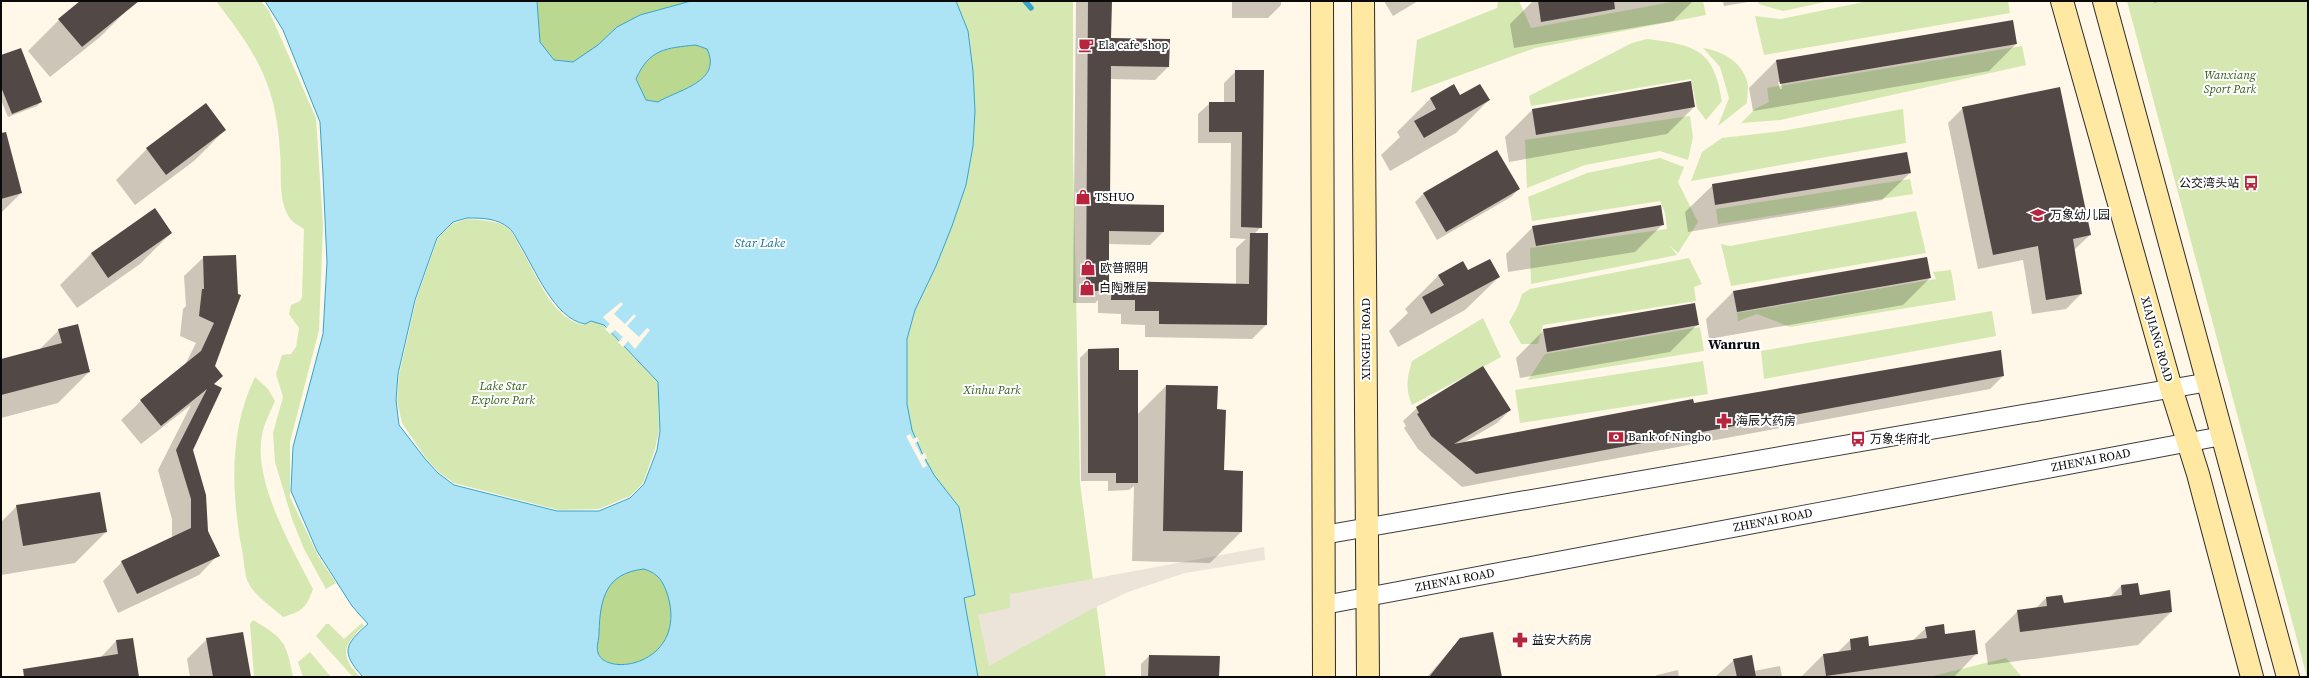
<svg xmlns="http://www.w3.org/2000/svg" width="2309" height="678" viewBox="0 0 2309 678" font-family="'Source Serif 4','Noto Sans SC',serif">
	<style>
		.green { fill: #d5e8b2 }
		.forest { fill: #bbd891 }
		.plaza { fill: #ece4d8 }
		.water { fill: #ace4f6; stroke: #33a4cc; fill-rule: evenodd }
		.pier { fill: #fff7e7 }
		.shadow { fill: #0003; fill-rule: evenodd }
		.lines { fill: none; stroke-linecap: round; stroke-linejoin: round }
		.stream { stroke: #33a4cc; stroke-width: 5.5 }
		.building { fill: #524946 }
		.street-casing { stroke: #3d3d3d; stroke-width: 20 }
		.secondary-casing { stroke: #2c2c2c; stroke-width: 24 }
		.street { stroke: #fff; stroke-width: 18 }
		.secondary { stroke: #ffe8a2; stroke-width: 22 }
		.labels { text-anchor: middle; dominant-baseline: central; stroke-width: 4; stroke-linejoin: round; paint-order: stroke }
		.poi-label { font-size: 12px; fill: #0a0a0a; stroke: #fff; text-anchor: start }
		.park-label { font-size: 12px; font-style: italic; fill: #33601c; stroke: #fff }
		.street-label { font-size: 12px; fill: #0a0a0a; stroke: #fff }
		.water-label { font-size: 13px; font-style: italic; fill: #15729a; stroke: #fff }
		.quarter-label { font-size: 14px; font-weight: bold; fill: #0a0a0a; stroke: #fff }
	</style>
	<rect width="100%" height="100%" fill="#fff7e7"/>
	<path class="green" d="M216 1H261L269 11 316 118 323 226 319 330 290 442V497L318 556 336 583 326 589 304 549 292 519 275 462 273 433 283 397 276 374 282 355 291 354 296 347 299 328 289 314 291 305 300 301 302 297 304 229C298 225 291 222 288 215 278 198 282 172 280 152 279 133 276 111 270 92 259 57 238 30 216 1Z
		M956 1H1073V153L1080 483 1106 677H978L964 598 975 595 959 507 934 475 922 453 912 430 907 405V340L915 310 936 266 952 226 966 185 973 146 975 111 973 71 968 31Z
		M1498 1H1519L1531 28 1677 1H1703L1706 15 1535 48 1411 93 1417 40 1497 8Z
		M1757 1H1830L1783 11 1759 4Z
		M1868 1H2008L2010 13 1764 55 1755 16 1781 19Z
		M2127 1H2308V677H2307Z
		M1647 39C1695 45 1714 49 1722 101L1706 120 1697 108 1691 79 1531 106 1529 96 1632 43Z
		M2022 46 2026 65 1780 120 1741 123 1755 109 1769 102 1767 88Z
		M1703 48C1722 51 1741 61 1747 81 1749 87 1747 96 1747 103L1718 126 1729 98 1720 67Z
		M1903 109 1906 143 1691 181 1702 152 1722 138 1782 131Z
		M1690 116 1693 137 1688 160 1660 151 1585 165 1527 188 1525 140Z
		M1660 158 1684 167 1678 182 1698 222 1678 253 1670 246 1677 255 1531 284 1530 248 1667 229 1665 213 1660 201 1532 221 1528 197 1587 173Z
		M1910 179 1913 194 1718 224 1716 209Z
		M1916 211 1926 253 1731 286 1721 244 1730 246Z
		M467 219C480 220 497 220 508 228 513 232 516 241 520 247 536 273 550 317 583 325L591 321 603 325 658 382 659 431 655 449 643 483 630 496 599 509 559 510 454 483 440 473 428 461 402 423 397 401 399 375 416 300 438 238 452 224Z
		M1689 258 1702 284 1694 287 1696 301 1543 325 1538 344H1521L1509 322 1518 306 1522 294 1530 289Z
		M1951 270 1956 300 1790 327 1757 314 1738 321 1737 313 1936 279 1933 272Z
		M1992 311 1996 336 1764 379 1761 351Z
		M1483 318 1501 357 1412 405C1405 389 1407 378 1412 361Z
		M1700 327 1704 351 1528 380 1545 354Z
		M1703 361 1708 394 1520 423 1515 390Z
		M255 377 268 389 275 401C271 411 264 423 262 435 253 482 292 548 313 589 306 608 303 611 283 617 271 606 253 595 247 580 244 570 244 559 242 550 231 492 229 430 255 377Z
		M253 620C284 639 286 641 293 677H254L250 624Z
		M362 623 364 626C343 644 339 656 360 677H353L316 636 326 624H329L344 639Z
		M310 652 331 677H303L298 662Z
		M2006 658 2022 677H1929Z"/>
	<path class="forest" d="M537 1H691L640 15 617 27 598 45 573 62 554 60 540 42Z
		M696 45 707 49C723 82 678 90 658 102L646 100 636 79C649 49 666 48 696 45Z
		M643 569C659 574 663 581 668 596 687 664 607 678 598 653 596 646 599 640 599 633 600 598 605 573 643 569Z"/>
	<path class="plaza" d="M1264 547 1265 560 1185 573 1128 592 1090 610 989 666 978 615 1010 608V594Z"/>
	<path class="water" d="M265 1H537L540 42 554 60 573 62 598 45 617 27 640 15 691 1H956L968 31 973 71 975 111 973 146 966 185 952 226 936 266 915 310 907 339V404L912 430 922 453 934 475 959 507 975 595 964 598 978 677H363C340 652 345 644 368 624L352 606 317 551 291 491 293 447 323 334 327 262 323 175 320 122 283 30ZM696 45 707 49C723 82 677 90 658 102L646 100 636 79C649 49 666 48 696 45ZM467 218C482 218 497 218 509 228 513 231 516 238 519 243 534 267 554 319 585 324L591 321 604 325 658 382 660 431 657 450 644 484 630 498 599 511H557L454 485 438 473 426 460 399 425 396 400 398 374 415 300 437 238 453 222ZM644 569C659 574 663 581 668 596 687 664 607 678 598 653 596 646 599 640 599 633 600 598 606 573 644 569Z"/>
	<path class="pier" d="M621 302 623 304 614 314 625 324 634 314 636 316 627 326 639 337 647 328 650 330 635 349 628 341 623 347 618 342 623 337 615 330 610 334 605 329 610 324 603 317Z
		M910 434 913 439 917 437 919 441 915 443 921 455 925 453 927 458 924 460 927 466 923 468 906 436Z"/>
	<path class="shadow" d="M82 1H128L131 6 100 37 50 77 28 51 59 20Z
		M1076 1H1111L1110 39 1168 67 1155 80 1110 79 1109 205 1163 232 1150 245 1108 244V286L1112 282 1236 285V248L1246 239 1230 238 1231 143H1198V114L1210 103H1224V83L1236 71 1261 227 1254 234 1266 325 1252 339 1145 337V325L1121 324V314L1098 313V300L1095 303H1073Z
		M1232 1H1281V5L1268 18H1232Z
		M1384 1H1418L1393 16Z
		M1533 1H1693L1673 21 1514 48 1510 24Z
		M1723 1H1754L1724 6Z
		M2154 1H2164L2154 3Z
		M2016 44 1989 71 1753 111 1749 88 1776 61ZM1778 82H1781L1782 89H1780Z
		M1 56 41 102 37 106 8 117 1 100Z
		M1690 83 1694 107 1667 134 1509 162 1505 137 1532 110Z
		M1459 96 1489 100 1456 133 1390 171 1381 155 1400 137 1397 132 1430 99Z
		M1963 108 2090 235 2074 250 2081 294 2066 309 2032 314 2023 260 1978 269 1948 123Z
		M225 130 194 161 135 205 116 180 147 149Z
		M1 148 21 193 1 213Z
		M1496 151 1519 189 1511 197 1437 240 1415 202 1423 194Z
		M1910 173 1882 200 1688 232 1685 212 1713 185Z
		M155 210 171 233 140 264 77 308 60 285 91 254Z
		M1663 224 1635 252 1508 272 1506 254 1533 227Z
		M235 256 214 366 213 385 192 450 207 531 218 555 199 575 118 613 103 581 122 562 172 538V519L158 470 191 405 141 444 121 420 141 401 185 365 196 343 180 336 183 309 186 306 184 276 204 257Z
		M1468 272 1499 277 1465 310 1398 347 1389 331 1408 313 1405 309 1439 275Z
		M1930 278 1903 305 1709 339 1706 319 1733 292Z
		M1697 325 1670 352 1520 378 1516 358 1544 330Z
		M59 330 89 372 58 403 1 418V360L38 351Z
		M1088 350 1118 371 1137 415 1166 386 1216 410 1223 471 1241 532 1210 563 1132 561 1134 486 1129 490 1108 491V481H1081L1080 358Z
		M2003 376 1990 389 1462 487 1418 449 1404 428 1406 426 1403 421 1417 408 1510 410 1497 423 1463 443 1693 404Z
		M17 506 106 532 75 563 1 575V522Z
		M2137 584 2139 596 2171 612 2138 645 1988 665 1985 644 2018 611 2035 609 2046 598 2063 604 2109 598 2121 586Z
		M1926 628 1944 635 1977 653 1954 677H1801L1823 655 1837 653 1850 640 1869 648 1912 641Z
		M132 639 138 677H30L100 658 116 641Z
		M207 639 250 677H190L187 659Z
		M1460 639 1501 677H1427Z
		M1149 656 1218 657V677H1141V664Z
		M1734 660 1754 671 1780 666 1782 677H1715Z
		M1678 670 1679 677H1654L1657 675Z"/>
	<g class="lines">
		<path class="stream" d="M1025 1 1031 8"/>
	</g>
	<path class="building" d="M80 1H139L82 47 58 19Z
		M1088 1H1112L1111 38 1170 39 1169 67 1111 66 1110 204 1164 205V232L1109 231V291H1086Z
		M1538 1H1614L1615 9 1541 22Z
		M2013 20 2017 44 1780 84 1776 60Z
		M21 48 42 102 12 114 1 87V55Z
		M1235 70H1264L1262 228 1241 227 1242 132H1209V102H1235Z
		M1691 81 1695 107 1536 135 1532 109Z
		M1454 84 1460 95 1480 84 1490 100 1424 138 1414 121 1436 109 1430 98Z
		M2060 87 2091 235 2073 239 2082 294 2046 300 2038 246 1993 255 1962 107Z
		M206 103 226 130 166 175 146 148Z
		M6 132 22 193 1 199V133Z
		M1497 150 1520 189 1446 232 1423 193Z
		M1907 152 1911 173 1715 205 1712 184Z
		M1661 205 1664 225 1536 246 1532 226Z
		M155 208 172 233 108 278 91 253Z
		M1250 233H1268L1267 325 1159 324V311H1135V300H1111L1112 281 1249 284Z
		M236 255 238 294 241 295 215 366 223 376 214 384 222 388 193 450 206 495 208 531 220 556 137 594 121 561 191 528V499L176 450 207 389 161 426 140 400 201 351 214 323 199 316 202 289H204L203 256Z
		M1927 257 1931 278 1737 312 1733 291Z
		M1490 259 1500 277 1431 314 1422 297 1444 285 1438 275 1463 261 1468 270Z
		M1695 303 1699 325 1547 352 1543 329Z
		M78 324 90 372 1 395V359L62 343 58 329Z
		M1119 348V370H1138V483H1116V473H1088V349Z
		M2001 350 2004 376 1476 474 1431 436 1417 414 1419 413 1416 407 1483 366 1511 410 1454 444 1693 399 1694 403Z
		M1166 385 1218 386 1217 409 1226 410 1224 470 1243 471 1242 532 1163 531Z
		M100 492 107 532 23 546 16 505Z
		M2138 583 2140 595 2170 590 2172 612 2020 632 2017 610 2047 606 2046 597 2062 595 2064 603 2122 595 2121 585Z
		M1944 624 1945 634 1975 630 1978 654 1826 676 1823 654 1851 650 1850 639 1868 636 1869 646 1927 638 1925 627Z
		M243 632 251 677H213L206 638Z
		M1493 632 1502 677H1429L1460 638Z
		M133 638 139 677H24L23 669 118 654 116 640Z
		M1149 655 1220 656 1219 677H1148Z
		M1752 655 1756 677H1737L1733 659Z"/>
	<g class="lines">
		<g class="street-casing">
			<path id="street" d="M1323 535 2209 382
				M1324 605 2222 436"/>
		</g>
		<g class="secondary-casing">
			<path id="secondary" d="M1322 1 1324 677
				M1363 1 1368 677
				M2062 1 2171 388 2198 474 2252 677
				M2104 1 2288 677"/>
		</g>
		<use href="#street" class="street"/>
		<use href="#secondary" class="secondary"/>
	</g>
	<defs>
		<g id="cafe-bare" transform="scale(1.2)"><path d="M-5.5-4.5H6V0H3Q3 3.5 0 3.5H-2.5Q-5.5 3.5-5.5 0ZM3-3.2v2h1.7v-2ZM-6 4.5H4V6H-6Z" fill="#b8233e" stroke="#fff" stroke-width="2.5" paint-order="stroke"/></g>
		<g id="bus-bare" transform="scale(1.2)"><path d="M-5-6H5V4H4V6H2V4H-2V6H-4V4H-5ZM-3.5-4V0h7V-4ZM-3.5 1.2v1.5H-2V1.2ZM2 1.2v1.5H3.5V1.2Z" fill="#b8233e" stroke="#fff" stroke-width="2.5" paint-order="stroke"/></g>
		<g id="shop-bare" transform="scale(1.2)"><path d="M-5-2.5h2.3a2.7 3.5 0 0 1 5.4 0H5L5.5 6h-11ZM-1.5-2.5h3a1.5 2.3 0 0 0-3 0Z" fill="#b8233e" stroke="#fff" stroke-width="2.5" paint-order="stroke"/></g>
		<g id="school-bare" transform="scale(1.2)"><path d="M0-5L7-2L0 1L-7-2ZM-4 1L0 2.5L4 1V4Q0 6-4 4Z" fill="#b8233e" stroke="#fff" stroke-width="2.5" paint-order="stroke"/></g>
		<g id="pharmacy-bare" transform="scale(1.2)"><path d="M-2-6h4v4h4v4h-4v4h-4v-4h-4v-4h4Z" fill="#b8233e" stroke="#fff" stroke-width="2.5" paint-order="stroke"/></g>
		<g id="bank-bare" transform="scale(1.2)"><path d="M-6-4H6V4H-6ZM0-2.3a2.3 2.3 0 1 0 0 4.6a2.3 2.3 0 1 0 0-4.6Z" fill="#b8233e" stroke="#fff" stroke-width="2.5" paint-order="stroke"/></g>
	</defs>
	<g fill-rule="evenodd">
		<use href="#cafe-bare" x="1086" y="45"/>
		<use href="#bus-bare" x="2251" y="183"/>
		<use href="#shop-bare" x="1083" y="197"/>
		<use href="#school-bare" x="2038" y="215"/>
		<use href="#shop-bare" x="1088" y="268"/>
		<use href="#shop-bare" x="1087" y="288"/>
		<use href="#pharmacy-bare" x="1724" y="421"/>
		<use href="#bank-bare" x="1616" y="437"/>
		<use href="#bus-bare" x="1858" y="439"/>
		<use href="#pharmacy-bare" x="1520" y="640"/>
	</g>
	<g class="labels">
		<g class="poi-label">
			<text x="1098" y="45">Ela cafe shop</text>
			<text x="2239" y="183" text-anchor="end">公交湾头站</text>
			<text x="1095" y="197">TSHUO</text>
			<text x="2050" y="215">万象幼儿园</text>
			<text x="1100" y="268">欧普照明</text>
			<text x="1099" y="288">白陶雅居</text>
			<text x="1736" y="421">海辰大药房</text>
			<text x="1628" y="437">Bank of Ningbo</text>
			<text x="1870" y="439">万象华府北</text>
			<text x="1532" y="640">益安大药房</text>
		</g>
		<g class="park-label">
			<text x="2230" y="75">Wanxiang<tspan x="2230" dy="14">Sport Park</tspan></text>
			<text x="503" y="386">Lake Star<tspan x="503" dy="14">Explore Park</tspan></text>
			<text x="992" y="390">Xinhu Park</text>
		</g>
		<g class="street-label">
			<text transform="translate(1366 339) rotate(-90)">XINGHU ROAD</text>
			<text transform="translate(2157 339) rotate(74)">XIAJIANG ROAD</text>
			<text transform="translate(2091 460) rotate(-11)">ZHEN'AI ROAD</text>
			<text transform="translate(1773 520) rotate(-11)">ZHEN'AI ROAD</text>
			<text transform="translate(1455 580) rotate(-11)">ZHEN'AI ROAD</text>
		</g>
		<g class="water-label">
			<text x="760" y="242">Star Lake</text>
		</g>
		<g class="quarter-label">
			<text x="1734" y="344">Wanrun</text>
		</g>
	</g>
	<rect width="2309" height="678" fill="none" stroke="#0a0a0a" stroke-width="4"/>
</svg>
